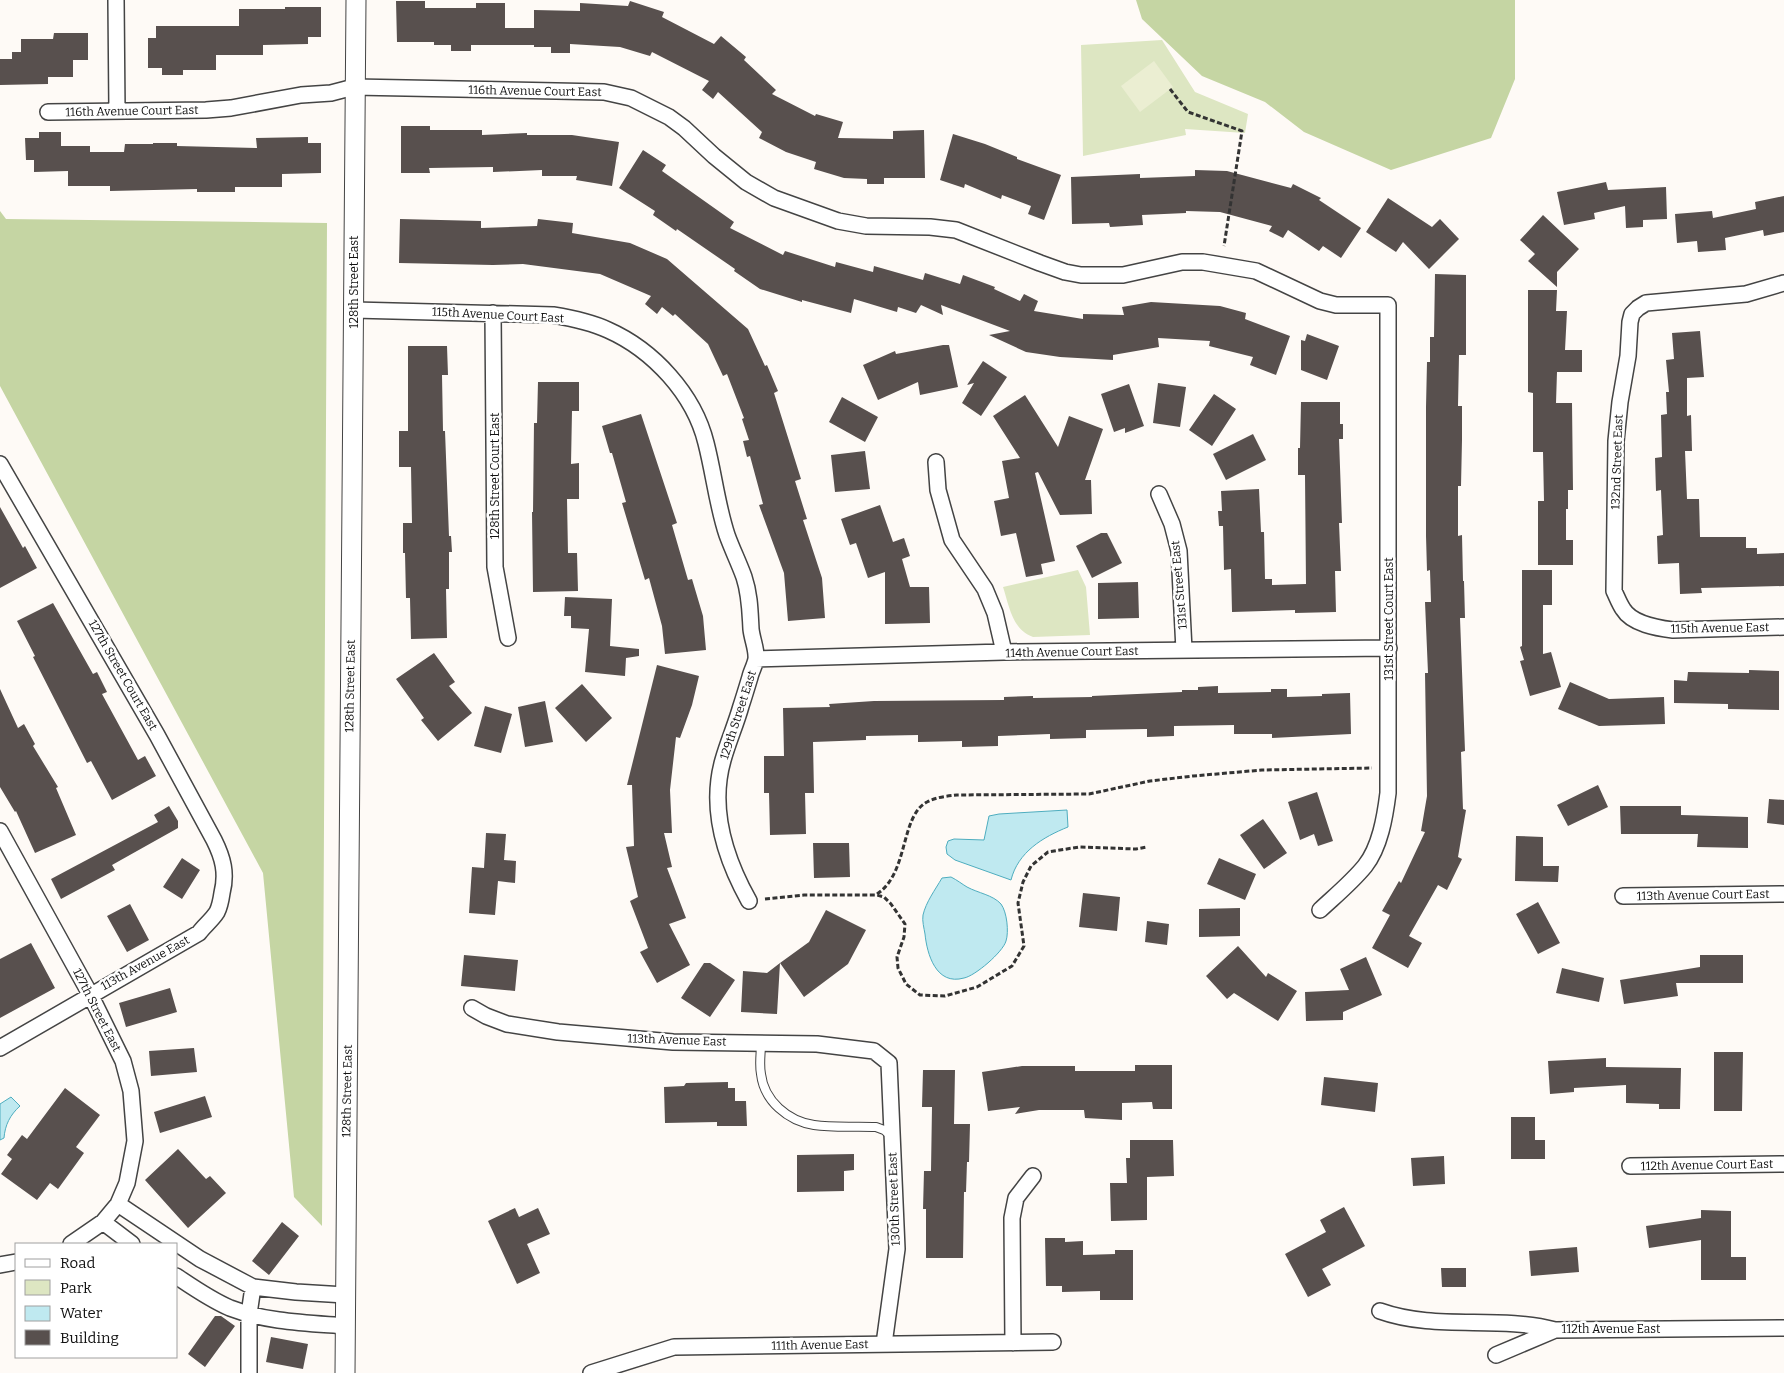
<svg xmlns="http://www.w3.org/2000/svg" width="1784" height="1373" viewBox="0 0 1784 1373" font-family="Bitter,serif">
	<style>
		.green { fill: #dde6c2 }
		.forest { fill: #c5d5a3 }
		.pitch { fill: #ebeed2 }
		.water { fill: #bfe9f0; stroke: #4eadbf }
		.building { fill: #58504e }
		.lines { fill: none; stroke-linecap: round; stroke-linejoin: round }
		.service-casing { stroke: #444; stroke-width: 10 }
		.minor-casing { stroke: #444; stroke-width: 18 }
		.tertiary-casing { stroke: #444; stroke-width: 21 }
		.path { stroke: #333; stroke-width: 3; stroke-dasharray: 5 2.5; stroke-linecap: butt }
		.service { stroke: #fff; stroke-width: 8 }
		.minor { stroke: #fff; stroke-width: 15 }
		.tertiary { stroke: #fff; stroke-width: 19 }
		.labels { text-anchor: middle; dominant-baseline: central; stroke-width: 5; stroke-linejoin: round; paint-order: stroke }
		.street-label { font-size: 12px; fill: #111; stroke: #fff }
	</style>
	<rect width="100%" height="100%" fill="#fefaf6"/>
	<path class="green" d="M1162 40 1195 92 1248 114 1245 133 1185 129 1186 135 1083 156 1081 45Z
		M1078 570 1086 587 1090 635 1033 637C1012 630 1009 605 1003 587Z"/>
	<path class="forest" d="M1136 0H1515V79L1491 138 1391 170 1304 132 1265 102 1202 76 1142 19Z
		M0 211 6 219 327 223 322 1226 294 1197 263 873 0 386Z"/>
	<path class="pitch" d="M1154 61 1173 87 1140 112 1121 86Z"/>
	<path class="water" d="M1067 810 1068 827C1043 837 1018 852 1011 880L955 860 947 854 946 847 948 841 954 839 984 840 989 816 999 814Z
		M951 877C957 880 962 884 967 887 978 893 993 895 1001 904 1007 912 1009 932 1006 941 1003 952 975 976 964 978 936 986 927 954 925 934 924 928 922 921 923 915 926 902 935 890 942 878Z
		M11 1097 20 1106C10 1115 5 1125 4 1138L0 1140V1104Z"/>
	<path class="building" d="M396 1H425V8H476V3H505V28H534V10L580 11V3L628 6 630 1 664 12 662 17 714 44 721 36 746 57 744 60 776 90 772 94 815 116 816 114 843 122 838 138 893 139V131L924 130 925 178H884V184H867V179L844 178 814 169 816 162 786 152 759 138 762 132 718 92 713 99 702 90 709 81 652 52 650 56 620 47 570 44V53H551V47H534V45H471V51H451V45H434V42H397Z
		M285 7H321V37H308V44L263 45V55H216V70H183V75H162V68H148V38H156V26H239V9H285Z
		M54 33H88V60H73V77H48V84L0 85V59H12V52H21V39H53Z
		M401 126H430V130H482V135L527 133V135H572L619 142 612 186 576 180 577 176H542V170L493 172V167L429 168 430 173H401Z
		M39 132H61V146H90V152H124L125 144H153V143H177V146L257 148 256 138 308 137V143H321V173L282 174V187H235V192H197V189L110 191V186H68V171L34 172V160H26L25 138H39Z
		M953 134 985 144 1017 157V159L1061 175 1044 220 1028 214 1031 206 1002 195 1001 199 965 184 964 188 940 180Z
		M643 150 666 165 662 171 734 222 730 228 783 255 785 251 835 267 836 262 873 272 874 266 923 280 925 273 960 284 963 275 995 287 994 289 1020 301 1024 294 1038 301 1034 311 1083 319V314L1124 315 1122 307 1151 302 1220 306 1246 313 1245 319 1290 336 1276 375 1250 365 1253 357 1209 346 1210 341 1158 338 1159 347 1113 355V360L1060 357 1026 352 989 335 1010 331 941 305 943 315 921 305 916 313 898 307 897 312 854 299 851 313 802 300V302L760 289 734 271 735 269 677 229 676 231 653 215 655 211 619 188Z
		M1195 170 1227 171 1291 188 1293 184 1321 198 1319 200 1361 228 1341 258 1323 246 1319 251 1288 230 1283 238 1269 231 1272 226 1220 212 1186 211V213L1142 215 1143 225 1110 227 1109 223 1072 224 1071 177 1140 174V178L1195 176Z
		M1606 182 1608 190 1666 187 1667 219 1643 220V227L1626 228 1625 206 1594 213 1595 219 1564 225 1557 192Z
		M1784 196V232L1764 236 1763 230 1725 238 1726 250 1698 252 1697 241 1677 243 1675 214 1712 211 1713 218 1756 209 1755 202Z
		M1388 198 1432 227 1440 219 1459 239 1429 269 1403 242 1396 252 1366 232Z
		M1543 215 1579 249 1557 272V287L1528 261 1535 254 1520 240Z
		M400 219 481 221V228L537 226 538 219 573 223 572 233 630 243 667 259 748 329 765 366 767 365 778 391 774 393 801 479 795 481 807 519 803 520 822 578 825 618 788 621 784 573 759 505 763 504 750 456 747 457 743 441 749 440 742 419 744 418 727 374 723 376 708 344 675 314 673 316 662 307 657 314 645 304 651 296 600 274 523 264 493 265 399 263Z
		M1435 274 1466 275V355H1459L1458 406H1462V440L1461 486H1458V536L1462 535 1463 581H1464L1465 618H1460L1465 751 1461 752 1463 809 1466 810 1458 857 1462 859 1447 890 1438 885 1409 936 1422 943 1408 968 1372 948 1390 915 1382 911 1399 881 1401 883 1425 832 1421 831 1427 796 1425 673H1428L1425 602H1431L1430 570 1427 571 1426 536V407L1427 362H1430V337H1434Z
		M1528 290H1557L1556 311H1567L1565 350H1582V372H1557L1556 403H1572L1573 490H1568V509H1566V540H1573V565H1538V501H1544L1543 452H1533V393L1528 392Z
		M1700 331 1704 377 1687 378V416L1691 415 1692 451H1685L1687 499H1699L1700 537H1746V548H1757V554L1784 553V586L1701 588 1702 593 1680 594 1679 563 1658 564 1657 536 1663 535 1661 490 1656 491 1655 458 1662 457 1661 415 1667 414 1666 392H1669L1666 360 1674 359 1672 333Z
		M1307 334 1339 346 1327 380 1301 370V340L1305 341Z
		M943 345H949L958 387 920 395 918 382 878 400 863 365 895 351 896 354Z
		M408 346H447L448 375H442L443 431H445L449 536H451L452 552H449V589H446L447 638 411 639 410 598H406L405 553H403V523H412L411 467H399V431H408Z
		M983 361 1007 377 981 416 962 403 974 383 967 385Z
		M538 382H579V411H572L571 464 579 463V499H567L568 553H577L578 591 533 592 532 512H533L534 423H537Z
		M1158 383 1186 387 1180 427 1153 423Z
		M1129 384 1144 426 1125 433V428L1114 432 1101 394Z
		M1214 394 1236 409 1212 446 1189 430Z
		M1025 395 1058 447 1069 416 1103 429 1085 480H1091L1092 514 1060 515 1038 472 1035 473 1055 561 1041 564 1043 574 1026 577 1016 533 1001 536 994 501 1009 498 1002 461 1020 458 993 416Z
		M842 397 878 417 865 442 829 422Z
		M1301 402H1340V424H1343V439H1339L1342 523H1339L1341 571H1335L1336 612 1295 613V610L1232 612 1231 569 1224 570 1223 526H1219L1218 511H1222L1221 491 1259 489 1261 532H1264L1265 579H1272V585L1306 584 1305 475H1298V448H1300Z
		M641 414 677 523 672 525 688 580 692 579 703 616 706 650 665 654 662 626 649 578 645 580 622 503 626 502 612 453H610L602 426Z
		M1253 434 1266 460 1226 480 1213 454Z
		M865 451 870 489 835 492 831 455Z
		M880 505 893 542 904 538 910 556 902 559 910 587H929L930 623 885 624V572L868 578 856 543 850 545 841 519Z
		M0 507 23 548 25 546 37 568 0 588Z
		M1101 533H1107L1122 563 1092 578 1076 546Z
		M1522 570H1552V605H1543V654L1551 652 1561 687 1530 696 1520 661 1524 660 1520 647 1522 646Z
		M1138 582 1139 618 1098 619V583Z
		M565 597 612 599 610 646 639 649V656L626 658 625 676 585 672 589 629 571 628V616H564Z
		M53 603 93 674 97 672 107 692 102 694 138 760 145 756 156 776 112 800 91 761 87 763 33 657 35 656 17 621Z
		M434 653 455 682 449 686 472 713 438 741 421 720 424 718 396 679Z
		M657 665 699 676 692 705 680 738 676 737 670 790 672 833H664L672 867 667 868 686 918 669 924 690 965 657 983 640 952 648 948 630 901 638 897 626 847 634 846 632 785H627Z
		M1749 670 1779 671V710L1728 709V704L1674 703V680L1687 681 1688 672 1749 673Z
		M1570 682 1609 699 1664 697 1665 724 1599 726 1558 709Z
		M582 684 612 718 586 742 555 708Z
		M1218 686V693L1271 692V689H1287V697L1322 696V694L1350 693 1351 734 1272 738V734H1234V725L1174 726V736L1147 737V729L1086 730V738L1050 739V734L998 736V746L962 747V741L918 742V735L866 736V740L813 742 814 793H805L806 834 770 835 769 793H764V756H784L783 708 830 707 829 704 874 701 1004 700V697L1033 696V698L1092 697V696L1182 692V690H1198V687Z
		M0 689 18 728 24 724 35 744 33 746 58 787 56 788 76 835 35 853 16 811 15 812 0 787Z
		M545 701 553 742 525 747 518 707Z
		M485 706 512 714 501 753 474 746Z
		M1598 785 1608 807 1568 826 1557 805Z
		M1317 792 1333 841 1318 846 1314 834 1300 840 1288 802Z
		M1769 799 1784 800V825L1767 823Z
		M169 806 178 821V828L112 865 115 870 61 899 51 879 158 822 154 815Z
		M1620 806H1681V815L1748 817V848L1697 847 1698 834H1621Z
		M1263 819 1287 853 1264 869 1240 835Z
		M486 833 506 834 504 860 516 861 515 883 498 881 495 915 469 913 472 867 484 868Z
		M1516 836 1543 837V866H1559L1558 882 1515 881Z
		M813 843H849L850 877 814 878Z
		M182 858 200 870 182 899 163 887Z
		M1219 858 1256 874 1245 900 1207 884Z
		M1083 893 1120 897 1117 931 1079 927Z
		M1538 902 1560 943 1538 954 1516 914Z
		M130 904 149 940 127 952 107 916Z
		M1240 908V936L1199 937V909Z
		M826 910 866 930 848 964 804 997 780 963 809 942Z
		M1147 921 1169 924 1167 945 1145 942Z
		M31 943 55 988 0 1018V959Z
		M1238 946 1266 977 1268 973 1297 991 1278 1021 1234 993 1227 999 1206 976Z
		M464 955 518 960 515 991 461 986Z
		M1700 955H1743V983H1676L1678 996 1624 1004 1620 980 1700 967Z
		M1366 957 1382 995 1343 1012V1020L1306 1021 1305 992 1349 990 1340 969Z
		M704 963H710L735 980 710 1017 681 998Z
		M780 963 777 1014 741 1012 743 971 767 973Z
		M1562 968 1604 978 1599 1002 1556 993Z
		M170 988 177 1012 126 1027 119 1003Z
		M194 1048 197 1072 151 1076 149 1051Z
		M1714 1052H1743L1742 1111H1714Z
		M1606 1058V1067L1681 1068 1680 1109H1659V1104L1626 1103V1085L1574 1088V1092L1550 1094 1548 1061Z
		M1135 1065H1172V1109H1153L1152 1102 1122 1103V1120L1085 1118 1084 1110H1039L1015 1114 1020 1107 988 1111 982 1072 1022 1066H1075V1071H1135Z
		M923 1070H955L954 1124H970L969 1162H967L966 1192H964L963 1258H926V1209H923L924 1171H931L932 1107H922Z
		M1324 1077 1378 1083 1375 1112 1321 1105Z
		M728 1082V1088H735V1101H746L747 1126H717V1122L665 1123 664 1087 684 1086 686 1083Z
		M65 1088 100 1115 76 1147 84 1153 58 1189 50 1183 37 1200 1 1174 12 1159 7 1155 22 1135 27 1139Z
		M205 1096 212 1117 160 1133 154 1112Z
		M1511 1117H1535V1140H1545V1159H1511Z
		M1130 1140H1173L1174 1176 1147 1177V1220L1111 1221 1110 1183H1127L1126 1158H1130Z
		M178 1149 206 1179 210 1176 226 1193 188 1228 145 1180Z
		M854 1154V1170L844 1171V1191L797 1192V1155Z
		M1444 1156 1445 1184 1413 1186 1411 1158Z
		M1344 1207 1365 1246 1322 1269 1331 1285 1308 1297 1285 1254 1326 1232 1320 1220Z
		M515 1208 519 1217 538 1208 550 1234 527 1244 540 1273 517 1284 488 1221Z
		M1701 1210 1731 1211V1257H1746V1280H1701V1240L1649 1248 1646 1226 1701 1218Z
		M282 1222 299 1236 269 1275 252 1261Z
		M1045 1238H1065V1242L1083 1241V1255L1115 1254V1250H1133V1300H1100V1291L1062 1292V1286H1046Z
		M1577 1247 1579 1272 1531 1276 1529 1251Z
		M1441 1268H1466V1287H1442Z
		M215 1316H221L235 1326 205 1367 188 1354Z
		M271 1337 308 1344 303 1369 266 1362Z"/>
	<g class="lines">
		<g class="service-casing">
			<path id="service" d="M761 1043C761 1053 759 1064 761 1074 764 1101 788 1121 814 1125 834 1128 856 1126 876 1127L884 1130 891 1136"/>
		</g>
		<g class="minor-casing">
			<path id="minor" d="M116 0 117 111
				M48 112 206 110 231 108 301 95 331 93 354 87 604 92 631 98 669 117 684 128 714 156 746 182 774 198 838 221 866 226 930 227 956 230 1040 263 1065 272 1081 275H1123L1182 262H1203L1256 271 1320 301 1336 305H1388V793C1385 817 1380 847 1365 866 1352 882 1335 896 1320 910
				M1784 283 1746 294 1646 303 1638 308 1632 314 1630 322 1628 356 1620 402 1616 441 1614 591C1617 597 1619 603 1623 609 1632 624 1657 628 1673 630L1784 627
				M354 310 553 315C571 318 591 322 608 330 653 350 694 394 706 443 714 474 717 505 727 535 732 549 739 563 744 577 750 595 750 612 751 629 752 639 757 650 756 659 755 665 751 672 750 677 747 687 744 697 741 706 736 724 728 742 723 760 709 809 725 858 749 901
				M493 313 495 567 508 638
				M936 462 938 490 952 540 985 589 995 613 1004 652
				M0 464 157 735 214 840C223 858 227 873 222 893 221 900 220 906 217 912 212 920 204 926 199 933L0 1048
				M1159 494 1172 524 1179 551 1184 650
				M756 659 1004 652 1389 648
				M0 831 90 994 123 1061 131 1091 135 1141 127 1183 118 1204 103 1222 71 1244
				M1623 896 1784 894
				M472 1008 486 1016 507 1024 558 1032 673 1042 817 1044 874 1051 889 1063 897 1249 884 1344
				M1630 1166 1784 1164
				M118 1204 200 1259 253 1287 296 1292 345 1295
				M103 1222 132 1244
				M0 1265 16 1262
				M176 1276C194 1288 211 1300 230 1308 266 1322 307 1323 345 1326
				M1380 1311C1436 1331 1497 1315 1555 1330L1784 1328
				M1013 1343 1012 1218 1016 1198 1033 1176
				M1496 1355 1555 1330
				M249 1373V1314L253 1287
				M591 1373 674 1347 1053 1342"/>
		</g>
		<g class="tertiary-casing">
			<path id="tertiary" d="M345 1373 356 0"/>
		</g>
		<path class="path" d="M1170 89 1188 112 1242 131 1224 246
			M877 894C909 873 900 816 927 802 936 797 948 796 957 795L1089 794 1150 781 1193 776 1262 770 1372 768
			M765 899 804 895H877L884 897 891 904 905 924 904 937 897 957 898 968 906 984 920 995 945 996 977 987 1012 966 1024 946 1018 903 1023 882 1031 866 1048 852 1079 847 1136 849 1147 847"/>
		<use href="#service" class="service"/>
		<use href="#minor" class="minor"/>
		<use href="#tertiary" class="tertiary"/>
	</g>
	<g class="labels">
		<g class="street-label">
			<text transform="translate(535 91) rotate(1)">116th Avenue Court East</text>
			<text transform="translate(132 111) rotate(-1)">116th Avenue Court East</text>
			<text transform="translate(354 282) rotate(-90)">128th Street East</text>
			<text transform="translate(498 315) rotate(3)">115th Avenue Court East</text>
			<text transform="translate(1617 462) rotate(-88)">132nd Street East</text>
			<text transform="translate(495 476) rotate(-90)">128th Street Court East</text>
			<text transform="translate(1179 585) rotate(-95)">131st Street East</text>
			<text transform="translate(1389 619) rotate(-90)">131st Street Court East</text>
			<text transform="translate(1720 628) rotate(-1)">115th Avenue East</text>
			<text transform="translate(1072 652) rotate(-1)">114th Avenue Court East</text>
			<text transform="translate(123 675) rotate(60)">127th Street Court East</text>
			<text transform="translate(350 686) rotate(-89)">128th Street East</text>
			<text transform="translate(738 715) rotate(-72)">129th Street East</text>
			<text transform="translate(1703 895) rotate(-1)">113th Avenue Court East</text>
			<text transform="translate(145 963) rotate(-29)">113th Avenue East</text>
			<text transform="translate(97 1010) rotate(63)">127th Street East</text>
			<text transform="translate(677 1040) rotate(2)">113th Avenue East</text>
			<text transform="translate(347 1091) rotate(-89)">128th Street East</text>
			<text transform="translate(1707 1165) rotate(-1)">112th Avenue Court East</text>
			<text transform="translate(894 1199) rotate(-92)">130th Street East</text>
			<text x="1611" y="1329">112th Avenue East</text>
			<text transform="translate(820 1345) rotate(-1)">111th Avenue East</text>
		</g>
	</g>
	<rect x="15" y="1243" width="162" height="115" fill="#ffffff" stroke="#a0a0a0"/>
	<rect x="25" y="1259" width="25" height="8" fill="#ffffff" stroke="#a0a0a0"/>
	<text x="60" y="1268" font-size="15" fill="#111111">Road</text>
	<rect x="25" y="1280" width="25" height="15" fill="#dde6c2" stroke="#a0a0a0"/>
	<text x="60" y="1293" font-size="15" fill="#111111">Park</text>
	<rect x="25" y="1306" width="25" height="15" fill="#bfe9f0" stroke="#a0a0a0"/>
	<text x="60" y="1318" font-size="15" fill="#111111">Water</text>
	<rect x="25" y="1330" width="25" height="15" fill="#58504e" stroke="#a0a0a0"/>
	<text x="60" y="1343" font-size="15" fill="#111111">Building</text>
</svg>
